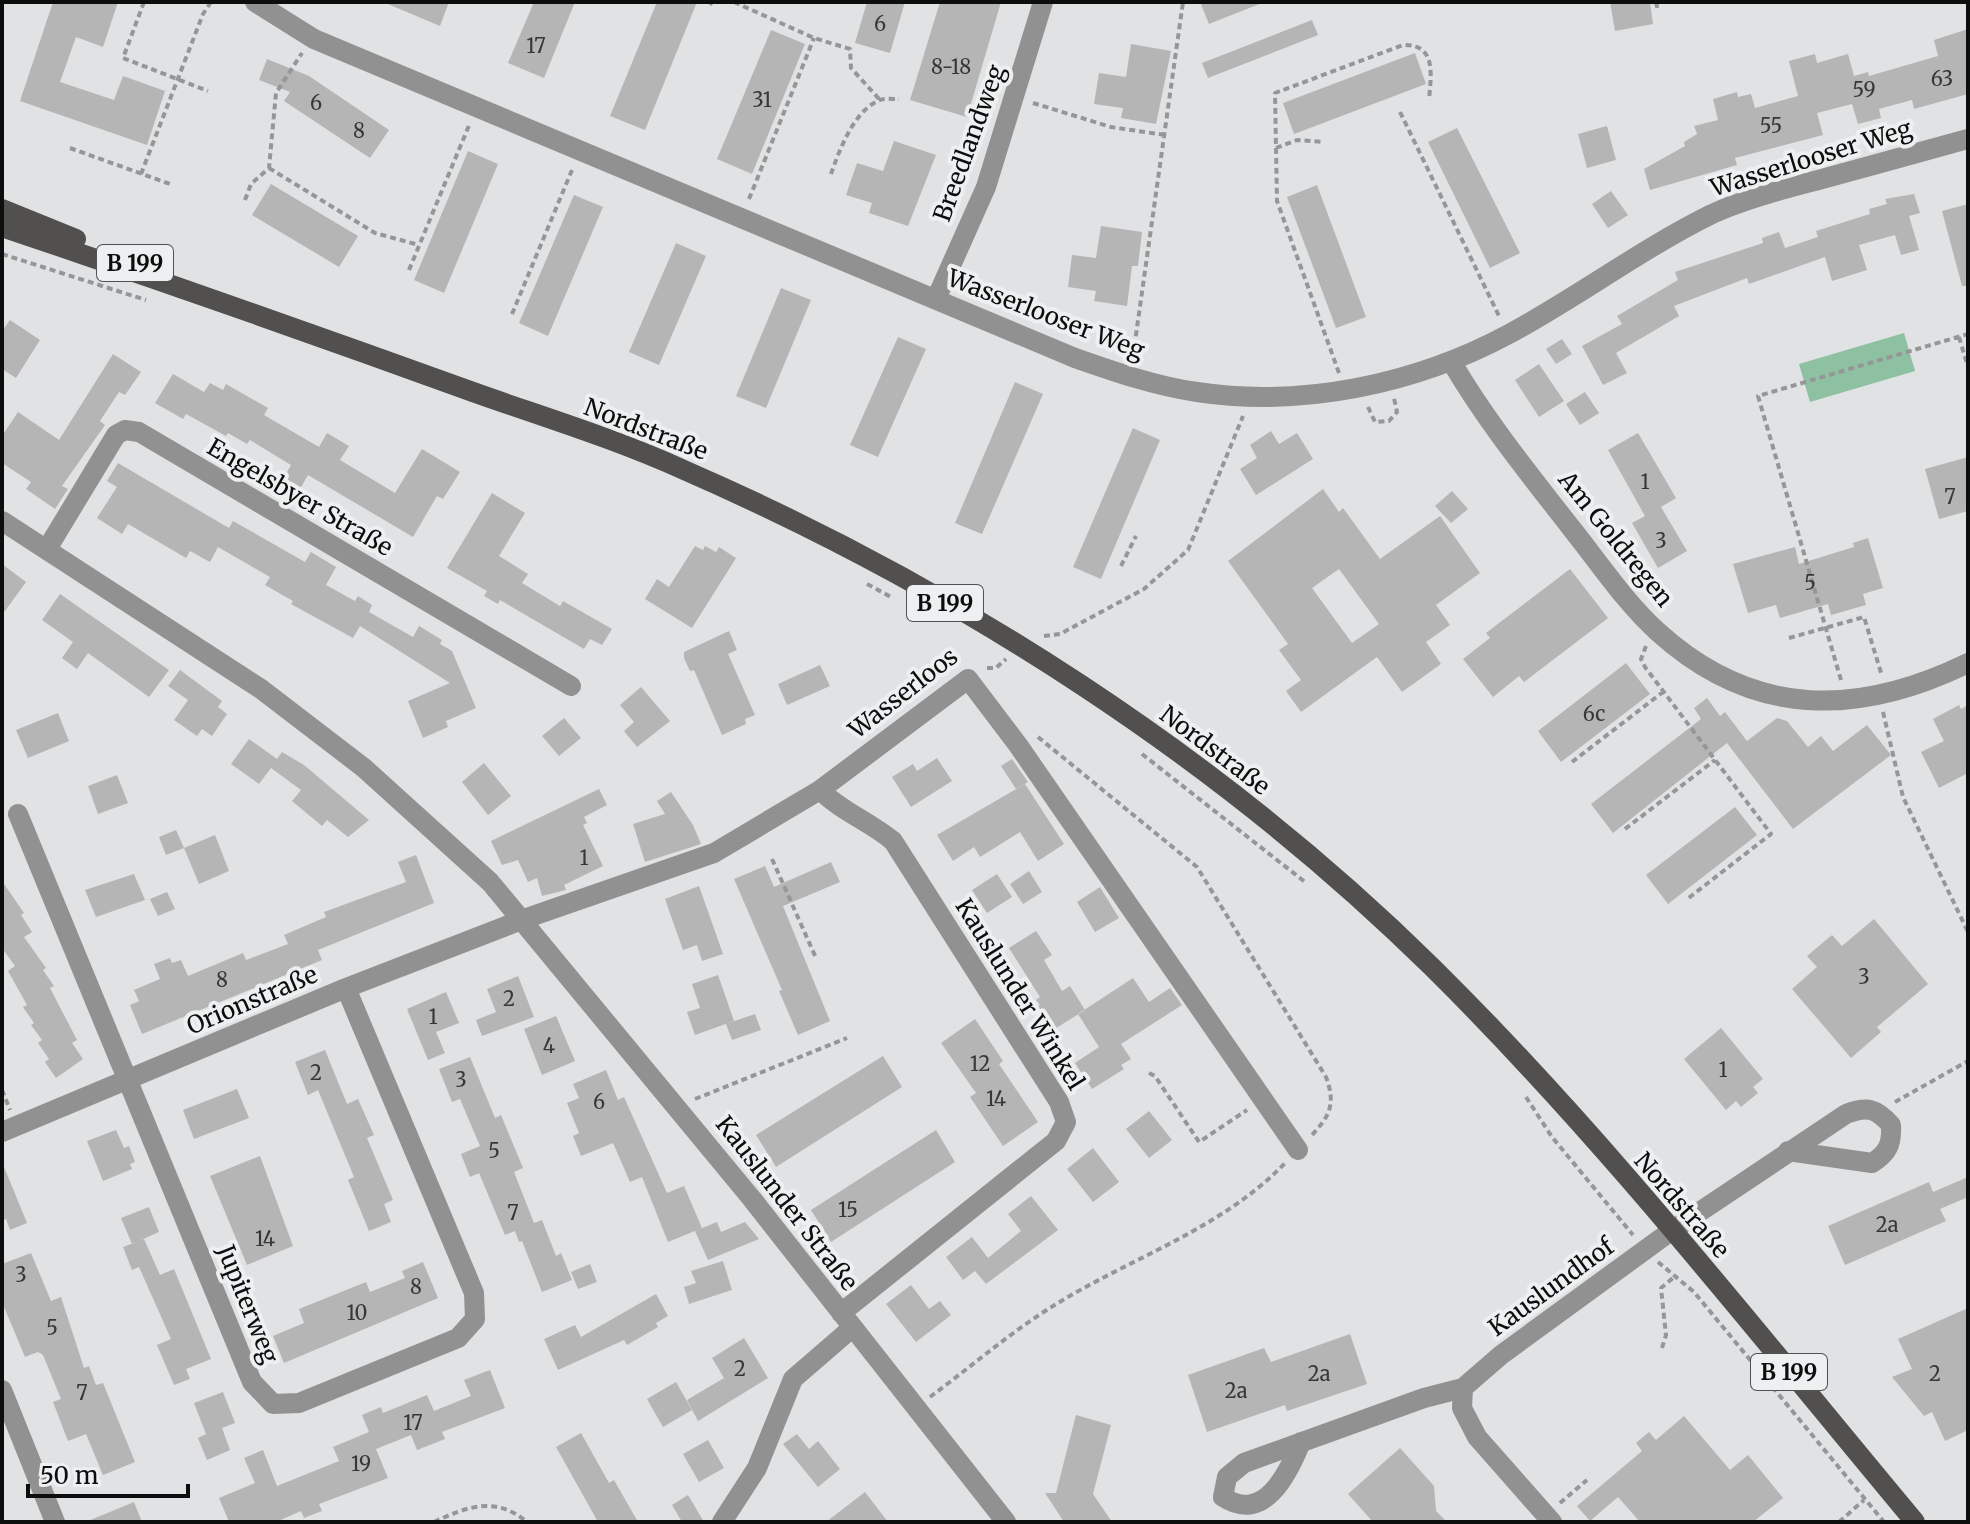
<svg xmlns="http://www.w3.org/2000/svg" width="1970" height="1524" viewBox="0 0 1970 1524" font-family="Merriweather,serif">
	<style>
		.green { fill: #8ec1a2 }
		.building { fill: #b6b5b6; fill-rule: evenodd }
		.lines { fill: none; stroke-linecap: round; stroke-linejoin: round }
		.path { stroke: #949697; stroke-width: 4; stroke-dasharray: 6 4; stroke-linecap: butt }
		.minor { stroke: #929191; stroke-width: 20 }
		.major { stroke: #51504f; stroke-width: 20 }
		.labels { text-anchor: middle; dominant-baseline: central; stroke-width: 8; stroke-linejoin: round; paint-order: stroke }
		.number-label { font-size: 20px; fill: #363737 }
		.shield { fill: #edeff1; stroke: #505151; stroke-width: 2 }
		.shield-label { font-size: 22px; font-weight: bold; fill: #0c0d0d }
		.street-label { font-size: 24px; fill: #0c0d0d; stroke: #edeff1 }
	</style>
	<rect width="100%" height="100%" fill="#e0e2e3"/>
	<path class="green" d="M1904 333 1915 371 1810 402 1799 364Z"/>
	<path class="building" d="M53 2H118L103 47 76 37 60 82 114 100 123 76 165 91 147 145 20 101Z
		M383 2H449L440 26Z
		M534 2H575L544 78 508 63Z
		M657 2H697L645 130 610 116Z
		M867 2H905L890 53 855 43Z
		M940 2H1001L967 117 910 100Z
		M1200 2H1262V3L1209 24Z
		M1610 2H1650L1653 24 1615 31Z
		M1312 20 1318 35 1208 78 1202 63Z
		M1968 29V94L1914 109 1912 100 1879 109 1881 118 1858 124 1852 104 1817 113 1823 135 1735 158 1737 165 1650 190 1644 169 1685 146 1684 142 1697 134 1694 126 1718 120 1713 99 1737 92 1738 97 1751 94 1755 108 1798 96 1789 61 1815 54 1817 63 1848 54 1854 76 1868 72 1869 76 1938 56 1934 40Z
		M771 30 805 44 752 174 717 159Z
		M1131 44 1171 51 1156 124 1121 118 1123 108 1094 104 1099 73 1126 77Z
		M1415 53 1426 84 1294 134 1283 103Z
		M267 59 309 76 389 130 370 158 284 101 290 92 259 80Z
		M1607 126 1616 160 1587 168 1578 134Z
		M1457 128 1520 253 1490 268 1428 142Z
		M894 141 936 155 908 226 869 213 872 203 846 195 857 163 883 171Z
		M468 151 498 164 444 293 414 280Z
		M271 184 358 236 339 267 252 215Z
		M1317 185 1366 317 1336 328 1287 197Z
		M1611 191 1628 215 1608 228 1592 204Z
		M1914 194 1920 213 1909 216 1919 250 1901 255 1895 235 1859 245 1867 270 1832 281 1825 257 1749 284 1747 278 1674 306 1679 316 1616 353 1627 373 1603 385 1582 346 1622 324 1617 316 1678 280 1675 272 1763 243 1762 238 1779 232 1785 248 1818 237 1816 231 1870 214 1869 209 1887 204 1885 199Z
		M574 195 603 207 548 336 519 323Z
		M1968 204V286H1962L1942 211Z
		M1101 226 1142 232 1138 266H1132L1127 306 1094 301 1096 291 1068 287 1072 255 1096 258Z
		M676 243 706 256 659 365 629 352Z
		M781 288 811 300 766 408 736 396Z
		M10 320 40 340 16 378 2 369V331Z
		M898 337 926 349 878 457 850 445Z
		M1562 339 1572 354 1556 364 1546 349Z
		M113 354 141 372 125 395 119 392 100 421 105 425 62 486 68 489 55 509 26 489 31 482 2 463V436L18 412 59 440Z
		M1539 364 1564 401 1539 417 1515 380Z
		M173 374 204 392 210 383 223 390 226 384 268 408 264 415 319 447 327 433 349 446 340 460 395 493 422 449 460 472 443 499 437 496 413 537 308 475 300 489 283 479 291 465 250 440 247 444 228 433 226 436 186 414 183 419 155 403Z
		M1015 382 1043 394 982 534 955 523Z
		M1585 392 1599 413 1580 425 1566 404Z
		M1133 428 1160 440 1101 579 1073 567Z
		M1271 431 1279 444 1297 433 1313 459 1256 495 1240 469 1257 458 1250 445Z
		M1638 433 1676 498 1661 507 1687 551 1658 568 1632 523 1645 516 1608 450Z
		M1968 457V511L1939 519 1925 469Z
		M118 463 229 528 233 521 305 562 311 552 336 567 326 585 355 601 358 596 372 605 369 612 413 637 419 626 442 640 440 644 452 651 476 708 446 721 448 727 423 738 408 701 450 683 360 626 353 638 291 604 293 601 265 585 270 577 218 547 210 562 190 551 186 558 128 524 122 534 97 518 117 487 107 481Z
		M1323 489 1339 512 1343 508 1380 559 1440 516 1480 573 1436 605 1450 625 1426 642 1441 664 1402 692 1377 657 1301 712 1286 691 1301 680 1279 650 1288 644 1228 561ZM1339 569 1379 624 1352 643 1312 588Z
		M1452 491 1468 509 1451 523 1435 506Z
		M492 493 525 513 499 556 528 574 522 583 560 606 563 601 612 629 602 645 590 639 584 649 500 600 498 604 484 596 487 591 447 568Z
		M1868 538 1883 588 1863 594 1866 605 1831 615 1828 604 1780 618 1776 605 1748 613 1733 564 1795 547 1799 564 1854 547 1853 543Z
		M695 546 703 550 705 546 716 552 719 547 736 558 692 628 645 599 657 579 669 587Z
		M2 564 26 582 2 615Z
		M1570 569 1608 618 1524 682 1519 676 1493 697 1463 659 1490 638 1486 633Z
		M60 594 169 670 149 697 88 653 77 669 62 658 73 642 42 620Z
		M729 631 737 650 728 654 755 715 745 719 746 724 722 735 694 670 690 671 684 658V652Z
		M1626 663 1650 694 1561 762 1538 731Z
		M820 665 830 686 787 705 778 684Z
		M180 670 222 701 218 707 227 714 212 736 202 729 197 736 174 720 188 700 168 686Z
		M641 687 670 721 637 747 624 731 634 722 620 705Z
		M1707 698 1720 716 1725 712 1747 741 1777 718 1787 721 1808 747 1821 736 1833 751 1867 725 1891 755 1793 829 1727 743 1613 833 1591 804 1701 719 1694 708Z
		M1959 705 1961 709 1968 705V773L1939 788 1921 752 1944 741 1933 719Z
		M58 713 69 741 28 758 16 730Z
		M564 718 581 738 559 756 542 736Z
		M249 739 277 759 282 752 304 765 369 820 348 837 327 820 322 826 292 801 301 790 271 768 259 784 231 764Z
		M937 758 952 781 911 807 892 777 913 764 917 771Z
		M1012 759 1028 782 1016 789 1001 766Z
		M484 763 511 796 488 815 462 782Z
		M117 775 128 803 98 814 88 786Z
		M1025 784 1064 844 1038 861 1020 832 980 857 974 847 953 861 937 835Z
		M599 789 607 805 584 817 587 823 583 825 603 866 564 885 566 890 542 896 537 878 528 882 518 860 502 865 491 841Z
		M671 792 693 825 701 844 645 862 633 824 665 814 657 801Z
		M1735 807 1757 835 1668 904 1646 875Z
		M176 830 184 848 166 855 159 837Z
		M215 835 229 871 199 884 184 848Z
		M416 855 434 903 318 950 322 960 142 1034 130 1005 139 1001 134 990 160 979 154 964 170 958 172 963 181 960 188 976 243 953 246 960 288 944 284 935 326 917 324 912 406 882 398 862Z
		M831 862 840 882 783 906 830 1021 798 1035 779 991 782 990 734 879 765 866 774 887Z
		M1029 871 1042 892 1023 904 1010 884Z
		M134 874 145 900 96 917 85 890Z
		M997 874 1012 897 987 913 972 890Z
		M2 881 24 913 21 915 32 932 24 937 46 968 43 970 54 986 50 988 77 1040 72 1043 83 1059 56 1078 45 1062 49 1059 38 1043 42 1040 31 1025 34 1023 23 1007 27 1005 8 971 15 966 2 948Z
		M699 886 723 954 702 961 697 945 683 950 665 899Z
		M1100 887 1119 918 1095 932 1077 902Z
		M167 892 175 909 158 916 150 899Z
		M1874 919 1928 984 1877 1027 1881 1032 1851 1058 1792 989 1817 967 1807 956 1832 935 1842 946Z
		M1036 931 1052 955 1044 960 1062 991 1070 986 1085 1010 1050 1032 1035 1008 1040 1005 1036 1000 1040 997 1009 948Z
		M718 975 734 1021 695 1035 687 1012 700 1008 692 984Z
		M518 976 534 1017 482 1036 476 1020 496 1012 487 989Z
		M1133 978 1149 1002 1170 988 1182 1005 1121 1044 1131 1059 1121 1065 1124 1069 1092 1089 1075 1063 1099 1047 1078 1014Z
		M446 992 459 1023 436 1032 445 1053 428 1060 407 1009Z
		M755 1014 761 1030 732 1040 726 1024Z
		M556 1016 575 1061 542 1075 524 1029Z
		M975 1019 1003 1061 999 1064 1038 1122 1003 1146 970 1097 976 1093 941 1043Z
		M1721 1028 1763 1079 1753 1087 1758 1093 1741 1107 1736 1101 1726 1110 1684 1059Z
		M325 1050 347 1104 358 1099 374 1135 367 1138 393 1200 384 1204 391 1222 369 1231 348 1180 354 1177 318 1090 308 1095 295 1062Z
		M883 1056 902 1087 776 1167 756 1135Z
		M470 1057 495 1118 501 1115 523 1168 514 1172 534 1223 542 1220 556 1256 561 1253 572 1280 542 1292 522 1241 519 1242 515 1231 505 1235 479 1173 470 1177 461 1154 480 1146 460 1099 452 1102 439 1069Z
		M606 1070 618 1100 624 1097 667 1193 684 1186 702 1228 668 1242 642 1177 630 1182 613 1143 581 1156 573 1136 579 1133 567 1103 579 1098 573 1084Z
		M237 1089 249 1118 194 1139 183 1110Z
		M1149 1111 1172 1140 1149 1158 1126 1129Z
		M116 1130 124 1148 129 1146 135 1162 130 1164 132 1169 103 1181 87 1141Z
		M936 1130 955 1162 831 1242 811 1210Z
		M1093 1148 1119 1182 1093 1202 1067 1169Z
		M260 1156 293 1246 247 1265 210 1176Z
		M2 1162 27 1223 10 1230 6 1219 2 1220Z
		M1968 1177V1197L1940 1209 1946 1221 1845 1265 1828 1226 1929 1182 1933 1192Z
		M1031 1196 1058 1230 986 1284 975 1271 963 1280 946 1257 972 1237 988 1258 1021 1231 1008 1214Z
		M149 1207 159 1232 132 1244 121 1218Z
		M717 1222 721 1232 745 1222 759 1239 708 1260 695 1231Z
		M144 1239 160 1275 174 1269 211 1359 186 1369 190 1379 174 1385 157 1345 171 1339 139 1267 132 1270 123 1247Z
		M31 1253 51 1301 61 1297 84 1368 89 1366 96 1385 103 1383 135 1462 103 1475 86 1434 68 1441 53 1402 61 1399 43 1355 38 1352 25 1357 2 1302V1264Z
		M723 1261 732 1290 689 1304 684 1287 696 1283 691 1271Z
		M423 1262 438 1298 284 1363 273 1336 304 1323 299 1309 366 1282 370 1292 405 1278 402 1271Z
		M590 1264 597 1282 578 1289 571 1272Z
		M911 1285 929 1309 940 1301 951 1315 916 1342 886 1304Z
		M656 1294 668 1316 656 1323 658 1327 627 1345 624 1340 558 1370 544 1339 575 1325 581 1337Z
		M1968 1308V1430L1945 1441 1932 1412 1924 1416 1892 1377 1912 1369 1898 1339Z
		M1350 1334 1367 1384 1287 1411 1285 1405 1207 1432 1188 1375 1264 1348 1271 1362Z
		M744 1338 768 1378 698 1421 687 1400 724 1378 712 1358Z
		M490 1370 505 1408 442 1432 445 1439 417 1450 411 1435 376 1449 388 1478 319 1504 322 1511 304 1518 301 1511 276 1522H229L219 1498 255 1483 244 1458 263 1450 277 1486 339 1461 333 1447 369 1432 362 1415 381 1407 383 1413 427 1395 434 1411 471 1396 464 1380Z
		M676 1382 692 1410 663 1427 647 1399Z
		M223 1392 235 1423 222 1428 230 1450 207 1460 198 1438 206 1434 194 1403Z
		M1076 1415 1111 1425 1093 1494 1112 1522H1064L1045 1493H1056Z
		M1684 1416 1730 1470 1748 1455 1783 1498 1753 1522H1640L1618 1497 1590 1521 1577 1506 1642 1451 1636 1443 1649 1432 1656 1440Z
		M581 1433 609 1483 614 1480 638 1522H598L556 1447Z
		M797 1434 809 1449 818 1441 840 1469 818 1487 783 1444Z
		M708 1440 724 1468 699 1482 683 1454Z
		M1400 1448 1434 1486 1436 1511 1447 1522H1373L1348 1494Z
		M865 1492 888 1522H826Z
		M688 1495 704 1522H682L672 1505Z
		M134 1502 142 1522H88V1521Z"/>
	<g class="lines">
		<path class="path" d="M144 2 123 58 208 91
			M734 2 814 38 850 49 851 68 880 100
			M1656 2 1658 11
			M710 5 712 2
			M1033 103 1111 127 1165 135
			M1400 112 1500 318
			M70 148 170 184
			M1276 148 1297 140 1324 142
			M269 168 375 233 419 245
			M141 174 203 14 211 2
			M831 174C839 151 854 110 880 100 884 98 893 99 899 99
			M749 199 814 38
			M245 200 251 184 269 168 276 93 302 53
			M2 254 146 300
			M409 270 470 123
			M512 314 572 170
			M1959 337 1968 367
			M1133 356 1183 2
			M1339 373 1277 201 1275 93 1403 45C1437 44 1431 75 1429 100
			M1368 407 1375 422 1389 421 1397 412 1394 398
			M1121 566 1136 536
			M867 584 891 597
			M1044 636 1060 634 1144 589 1188 550 1243 416
			M1789 638 1864 617 1882 676
			M1646 646 1641 659 1645 667 1771 834 1686 900
			M987 668H996L1006 659
			M1841 680 1758 396 1968 334
			M1883 712 1903 797 1968 932
			M1038 737 1197 867 1326 1077C1336 1104 1330 1116 1311 1136
			M1142 754 1305 882
			M1572 762 1663 692
			M1625 829 1715 760
			M772 859 816 958
			M1149 1073 1155 1076 1199 1142 1247 1110
			M2 1090 10 1110
			M1526 1097 1552 1137 1633 1235
			M695 1099 847 1038
			M1895 1102 1968 1061
			M1658 1262 1694 1292 1884 1522
			M1662 1348 1666 1335 1661 1288 1673 1278
			M930 1397C972 1366 1013 1330 1058 1303 1133 1257 1223 1228 1285 1163
			M1560 1503 1587 1480
			M434 1522C468 1506 496 1496 527 1522
			M1839 1522 1864 1500"/>
		<path class="minor" d="M255 2 314 39 1075 358C1115 372 1155 386 1197 392 1302 408 1416 384 1509 334 1578 297 1641 249 1712 214 1747 198 1785 189 1822 179 1871 166 1919 152 1968 139
			M936 299 986 187 1043 2
			M1451 361C1486 421 1530 475 1572 529 1600 564 1625 602 1658 632 1753 718 1857 717 1968 663
			M2 521 261 689 364 768 490 882 752 1199 1006 1522
			M47 549 116 435 125 430 139 432 571 686
			M820 790C842 812 869 821 893 841L1059 1102 1066 1122 1056 1141 841 1313
			M18 814 252 1382 273 1404 299 1403 458 1338 475 1319 474 1293 346 988
			M2 1132 346 988 524 919 714 853 820 790 968 679 1018 745 1298 1150
			M1463 1388 1462 1408 1477 1437 1552 1522
			M2 1390 55 1522
			M1301 1442C1288 1474 1264 1524 1223 1497L1227 1477 1244 1463 1424 1398 1463 1388 1501 1355 1671 1231 1846 1114C1867 1106 1876 1108 1891 1125 1892 1144 1888 1153 1872 1163L1788 1151
			M722 1522 757 1468 793 1379 852 1328"/>
		<path class="major" d="M2 209 76 239
			M2 227C159 280 316 335 473 392 543 417 616 439 684 470 957 589 1219 757 1432 967 1606 1139 1758 1334 1915 1522"/>
	</g>
	<g class="labels">
		<g class="number-label">
			<text x="880" y="23">6</text>
			<text x="536" y="45">17</text>
			<text x="951" y="66">8-18</text>
			<text x="1942" y="78">63</text>
			<text x="1864" y="89">59</text>
			<text x="762" y="99">31</text>
			<text x="316" y="102">6</text>
			<text x="1771" y="125">55</text>
			<text x="359" y="130">8</text>
			<text x="1645" y="481">1</text>
			<text x="1950" y="496">7</text>
			<text x="1661" y="540">3</text>
			<text x="1810" y="582">5</text>
			<text x="1594" y="713">6c</text>
			<text x="584" y="857">1</text>
			<text x="1864" y="976">3</text>
			<text x="222" y="979">8</text>
			<text x="509" y="998">2</text>
			<text x="433" y="1016">1</text>
			<text x="549" y="1045">4</text>
			<text x="980" y="1063">12</text>
			<text x="1723" y="1069">1</text>
			<text x="316" y="1072">2</text>
			<text x="461" y="1079">3</text>
			<text x="996" y="1098">14</text>
			<text x="599" y="1101">6</text>
			<text x="494" y="1150">5</text>
			<text x="848" y="1209">15</text>
			<text x="513" y="1212">7</text>
			<text x="1887" y="1224">2a</text>
			<text x="265" y="1238">14</text>
			<text x="21" y="1274">3</text>
			<text x="416" y="1286">8</text>
			<text x="357" y="1312">10</text>
			<text x="52" y="1327">5</text>
			<text x="740" y="1368">2</text>
			<text x="1319" y="1373">2a</text>
			<text x="1935" y="1373">2</text>
			<text x="1236" y="1390">2a</text>
			<text x="82" y="1392">7</text>
			<text x="413" y="1422">17</text>
			<text x="361" y="1463">19</text>
		</g>
		<g class="shield">
			<rect x="97" y="245" width="76" height="36" rx="6"/>
			<rect x="907" y="585" width="76" height="36" rx="6"/>
			<rect x="1751" y="1354" width="76" height="36" rx="6"/>
		</g>
		<g class="shield-label">
			<text x="135" y="263">B 199</text>
			<text x="945" y="603">B 199</text>
			<text x="1789" y="1372">B 199</text>
		</g>
		<g class="street-label">
			<text transform="translate(969 143) rotate(-70)">Breedlandweg</text>
			<text transform="translate(1811 158) rotate(-17)">Wasserlooser Weg</text>
			<text transform="translate(1046 314) rotate(21)">Wasserlooser Weg</text>
			<text transform="translate(646 429) rotate(21)">Nordstraße</text>
			<text transform="translate(300 497) rotate(30)">Engelsbyer Straße</text>
			<text transform="translate(1616 539) rotate(51)">Am Goldregen</text>
			<text transform="translate(903 693) rotate(-38)">Wasserloos</text>
			<text transform="translate(1215 750) rotate(37)">Nordstraße</text>
			<text transform="translate(1020 994) rotate(58)">Kauslunder Winkel</text>
			<text transform="translate(252 1000) rotate(-23)">Orionstraße</text>
			<text transform="translate(787 1203) rotate(52)">Kauslunder Straße</text>
			<text transform="translate(1682 1205) rotate(49)">Nordstraße</text>
			<text transform="translate(1551 1287) rotate(-36)">Kauslundhof</text>
			<text transform="translate(248 1304) rotate(68)">Jupiterweg</text>
		</g>
	</g>
	<rect width="1970" height="1524" fill="none" stroke="#0c0d0d" stroke-width="8"/>
	<path d="M28 1484v12h160v-12" fill="none" stroke="#0c0d0d" stroke-width="4"/>
	<text x="40" y="1484" font-size="24" fill="#0c0d0d" stroke="#edeff1" stroke-width="6" paint-order="stroke">50 m</text>
</svg>
